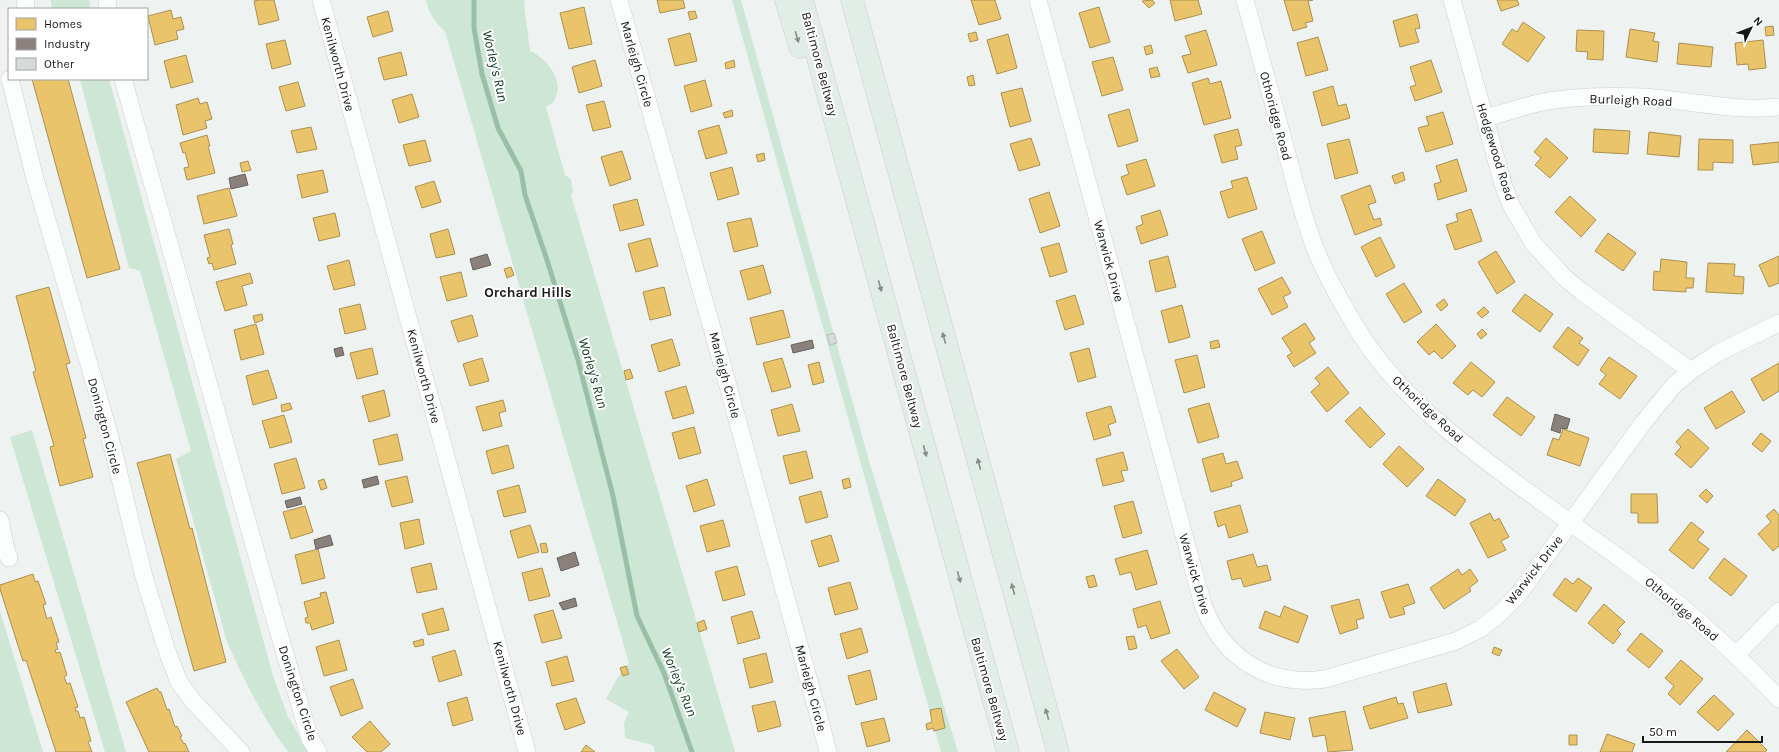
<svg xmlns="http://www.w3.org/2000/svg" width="1779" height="752" viewBox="0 0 1779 752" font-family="Karla,sans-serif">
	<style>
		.green { fill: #cde6d6 }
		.homes { fill: #e9c46a; stroke: #aa9151 }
		.industry { fill: #8a817c; stroke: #67625e }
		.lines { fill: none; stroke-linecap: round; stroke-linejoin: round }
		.stream { stroke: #99c0a7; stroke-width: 5 }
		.building { fill: #d6dad8; stroke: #bcc0be }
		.minor-casing { stroke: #ccd0ce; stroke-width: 18 }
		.highway-casing { stroke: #cacccb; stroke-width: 23 }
		.minor { stroke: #fcfdfd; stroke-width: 17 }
		.highway { stroke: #e3ede7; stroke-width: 22 }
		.oneway { fill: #878e89 }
		.labels { text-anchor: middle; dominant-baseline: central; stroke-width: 4; stroke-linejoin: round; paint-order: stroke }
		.street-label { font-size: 13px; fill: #161917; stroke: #fff }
		.water-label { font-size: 14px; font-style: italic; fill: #0c3821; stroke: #fff }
		.neighbourhood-label { font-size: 14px; font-weight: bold; fill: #161917; stroke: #fff }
	</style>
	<rect width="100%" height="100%" fill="#eef2f0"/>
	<path class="green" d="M51 0H89L91 9H52Z
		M426 0H525L524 4 530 51C546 58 565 80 555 99 554 103 549 105 546 107L565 175 571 179 573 191 571 195 735 752H655L653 745 625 738 624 723 629 712 606 699 618 677 629 663 445 31C434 22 429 13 426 0Z
		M732 0H741L869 461 958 752H941Z
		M80 79H109L273 676 288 717 309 752H288C263 719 244 679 227 642L176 459 191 451 140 271 129 268Z
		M32 430 126 752H105L10 437Z
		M0 611 43 752H0Z"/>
	<path class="homes" d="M259 0H274L279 20 259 25 254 1Z
		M657 0H683L685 8 660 13Z
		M971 0H995L1001 19 979 25Z
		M1152 0 1155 3 1149 8 1142 1Z
		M1170 0H1198L1202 14 1175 21Z
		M1284 0H1313L1308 1 1313 21 1305 23 1307 27 1293 31Z
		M1497 0H1517L1519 5 1501 11Z
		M584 7 592 44 569 49 560 13Z
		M1099 7 1110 42 1090 48 1079 13Z
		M171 10 173 19 181 17 184 29 176 31 178 39 155 45 148 16Z
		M388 11 393 31 373 37 367 17Z
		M695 11 697 18 690 20 688 12Z
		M1417 14 1420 28 1415 29 1419 42 1400 47 1393 21Z
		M1523 22 1545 37 1528 62 1502 44 1512 29 1517 32Z
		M1773 26 1774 35 1766 36 1765 27Z
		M1630 29 1655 33 1653 41 1659 42 1657 62 1626 57Z
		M1206 30 1217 65 1188 73 1182 56 1191 54 1185 36Z
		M1577 30 1604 31 1603 60 1587 59 1588 52 1576 51Z
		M976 32 978 40 970 42 968 34Z
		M690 33 697 61 675 66 668 39Z
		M1008 34 1017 68 997 74 987 40Z
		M1318 37 1328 70 1306 76 1297 43Z
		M285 40 291 64 272 69 266 44Z
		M1763 40 1766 68 1749 70 1748 64 1737 65 1735 43Z
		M1679 43 1713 47 1711 67 1677 64Z
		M1151 45 1153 53 1146 55 1144 47Z
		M401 52 407 75 384 80 378 58Z
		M186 55 193 82 171 88 164 61Z
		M1113 57 1123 90 1102 96 1092 62Z
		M595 60 602 86 579 93 572 67Z
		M734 60 735 67 726 69 725 63Z
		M1431 60 1442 92 1415 101 1410 87 1416 85 1410 67Z
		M1157 67 1160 76 1151 78 1149 69Z
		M973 75 975 85 969 86 967 77Z
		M1208 78 1210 84 1221 81 1231 118 1204 125 1192 83Z
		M32 79H68L120 269 87 278Z
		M705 80 712 106 691 112 684 86Z
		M298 82 305 106 286 111 279 87Z
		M1333 86 1338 106 1346 104 1350 118 1322 126 1313 92Z
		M1022 88 1031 121 1010 127 1001 93Z
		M412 94 419 117 399 123 392 100Z
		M198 98 200 104 207 102 212 119 205 121 207 128 183 135 176 105Z
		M604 101 611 127 593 131 586 105Z
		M1129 109 1138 141 1118 147 1108 115Z
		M732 110 733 116 725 118 723 113Z
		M1443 112 1453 144 1426 152 1418 128 1429 125 1426 117Z
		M719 125 727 153 706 159 698 131Z
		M311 127 317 149 297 153 291 131Z
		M1238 129 1242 145 1235 147 1238 159 1222 163 1214 135Z
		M1594 129 1630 131 1628 154 1593 152Z
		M1649 132 1681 136 1679 157 1647 154Z
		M207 135 210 146H208L215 173 187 180 184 168 189 167 185 152 183 153 180 143Z
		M1031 138 1040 165 1019 171 1010 144Z
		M1546 138 1568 158 1550 178 1535 165 1541 158 1534 152Z
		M1349 139 1358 173 1335 179 1327 144Z
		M1699 139 1733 140V163L1713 162V170H1698Z
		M425 140 431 161 409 166 403 145Z
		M1779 142V162L1753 165 1750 145Z
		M622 151 631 179 610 186 601 157Z
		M764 153 765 160 758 162 756 155Z
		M1146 159 1155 186 1127 195 1121 177 1129 174 1126 165Z
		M1457 159 1467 191 1438 200 1434 184 1441 182 1436 166Z
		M248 161 251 170 242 172 240 163Z
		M732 167 739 194 718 200 710 173Z
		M323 170 328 192 302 198 297 175Z
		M1403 172 1405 180 1395 184 1392 176Z
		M1247 177 1257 209 1228 218 1220 192 1233 188 1231 181Z
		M434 181 441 202 422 208 415 187Z
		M1370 185 1376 202 1368 205 1374 220 1380 218 1382 225 1355 235 1341 196Z
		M229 188 237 216 204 224 197 196Z
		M1049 192 1060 226 1040 233 1029 199Z
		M1570 196 1596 220 1581 237 1555 212Z
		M637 199 644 225 620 231 613 205Z
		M1471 209 1482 241 1455 250 1446 225 1458 221 1456 214Z
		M1160 210 1168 235 1141 244 1136 227 1143 224 1141 216Z
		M335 213 340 236 319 241 313 218Z
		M751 218 758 246 734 252 727 223Z
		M229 229 233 244 231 245 236 264 214 270 212 263 209 264 207 258 210 257 204 235Z
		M448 229 455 254 436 258 430 234Z
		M1262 231 1275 263 1255 271 1242 239Z
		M1608 233 1636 253 1623 271 1595 251Z
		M1380 237 1395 267 1376 277 1361 247Z
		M650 238 658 266 636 272 628 244Z
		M1059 243 1067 272 1050 277 1041 248Z
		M1496 251 1515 282 1497 294 1478 262Z
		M1168 256 1176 287 1156 292 1149 261Z
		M1779 256V283L1769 287 1759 265Z
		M1661 259 1687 262 1686 278H1694L1693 288H1686V292L1653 290 1654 271 1660 272Z
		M349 260 355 285 334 290 327 266Z
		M1708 263 1735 264 1734 276 1744 277 1743 294 1706 292Z
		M763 265 771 293 748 300 740 271Z
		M511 267 514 275 507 278 504 269Z
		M461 272 467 296 447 301 440 277Z
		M250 273 253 283 242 286 247 305 225 311 216 282Z
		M1282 277 1291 293 1283 297 1288 307 1272 315 1258 289Z
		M1404 283 1422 312 1404 323 1386 294Z
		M49 287 70 363 66 364 86 438 83 439 93 477 60 486 50 447 54 446 33 372 36 371 16 296Z
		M664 287 671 315 650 320 643 292Z
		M1525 294 1553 314 1540 332 1512 311Z
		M1075 295 1084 324 1065 330 1056 301Z
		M1444 299 1448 305 1441 311 1436 305Z
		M360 304 366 329 345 334 339 309Z
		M1182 305 1190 337 1169 343 1161 311Z
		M1484 307 1489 312 1482 318 1477 313Z
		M783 310 790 337 757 345 750 318Z
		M262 314 263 320 255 323 253 316Z
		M472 315 478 336 458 342 451 321Z
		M1305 323 1315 339 1309 343 1316 353 1294 367 1287 356 1292 353 1282 338Z
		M256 324 264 354 241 360 234 330Z
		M1436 324 1456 346 1442 359 1434 351 1429 355 1417 342Z
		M1568 327 1583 338 1579 343 1589 350 1578 366 1553 347Z
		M1482 329 1487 334 1481 339 1477 334Z
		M672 339 680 365 659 372 651 345Z
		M1218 340 1220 347 1211 349 1210 342Z
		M372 348 378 374 357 379 350 353Z
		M1089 348 1096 377 1078 382 1070 353Z
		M1197 355 1205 387 1184 393 1175 360Z
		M1609 357 1637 376 1620 399 1599 384 1606 375 1600 370Z
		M482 358 489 381 470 386 463 364Z
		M782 358 791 387 772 392 763 363Z
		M819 362 824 382 813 385 808 365Z
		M1471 362 1495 382 1482 397 1473 390 1468 395 1453 383Z
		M1779 363V391L1763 401 1751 379Z
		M1328 367 1349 393 1327 412 1311 392 1320 384 1315 378Z
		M630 369 633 378 626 380 624 371Z
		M268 370 277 398 253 405 246 376Z
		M686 386 694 413 673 419 665 392Z
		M384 390 390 416 369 422 362 396Z
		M1732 391 1745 412 1716 429 1704 408Z
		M1507 397 1535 417 1521 436 1493 415Z
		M503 400 506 411 499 413 502 426 483 431 476 407Z
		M290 403 292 409 282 412 281 405Z
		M1209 403 1219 437 1198 443 1188 409Z
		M792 404 800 431 778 436 771 410Z
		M1111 406 1116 422 1108 425 1111 435 1094 440 1086 413Z
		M1360 407 1385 434 1370 448 1345 421Z
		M284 415 292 442 270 448 262 421Z
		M694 427 701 453 679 459 672 433Z
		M1563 429 1589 438 1580 466 1547 455 1553 438 1559 440Z
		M1688 429 1709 448 1691 468 1675 454 1681 447 1676 442Z
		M1761 433 1771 441 1762 452 1752 444Z
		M397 434 403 460 379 465 373 440Z
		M508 445 514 468 492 474 486 451Z
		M1399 446 1424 469 1407 487 1383 464Z
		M806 451 813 478 790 484 783 456Z
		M1123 452 1128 470 1121 471 1124 481 1103 486 1096 459Z
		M1223 453 1226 464 1237 461 1243 478 1231 482 1232 486 1211 492 1202 459Z
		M170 454 190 529 192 528 226 662 194 671 137 463Z
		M296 458 305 488 282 494 274 464Z
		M407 476 413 502 392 507 385 481Z
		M849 478 851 487 844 489 842 480Z
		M324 479 327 488 321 490 318 481Z
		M707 479 715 505 694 512 686 486Z
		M1438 479 1466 500 1455 516 1426 496Z
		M519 485 526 512 504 517 497 491Z
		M1706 489 1713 496 1707 503 1699 496Z
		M821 491 828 517 806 523 799 497Z
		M1631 494H1657L1658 523H1638V513H1631Z
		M1133 501 1142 533 1123 538 1114 506Z
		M1240 505 1248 532 1229 538 1225 524 1218 527 1214 512Z
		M305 506 313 532 291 539 283 512Z
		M1774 509 1779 515V546L1773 551 1758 534 1771 522 1766 516Z
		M1490 513 1494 521 1499 518 1509 537 1501 541 1506 550 1488 558 1470 523Z
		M419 519 424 544 405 549 400 523Z
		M723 520 730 546 707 552 700 526Z
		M1691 522 1704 532 1697 540 1709 549 1693 569 1669 550Z
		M530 525 539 552 518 558 510 531Z
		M831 535 839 561 819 567 811 541Z
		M546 543 548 552 542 553 540 544Z
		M318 549 325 578 302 584 295 555Z
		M1147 550 1157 584 1136 590 1131 572 1120 575 1115 559Z
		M1253 554 1257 567 1267 565 1271 580 1244 587 1241 578 1232 580 1227 561Z
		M1724 558 1747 576 1731 596 1709 578Z
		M431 563 437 589 417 593 411 568Z
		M737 566 745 595 723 601 715 572Z
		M542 568 550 596 529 601 522 573Z
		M1458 569 1462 575 1470 569 1478 581 1469 588 1471 591 1444 609 1430 588Z
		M33 574 35 582 38 581 46 604 43 605 47 619 51 617 59 642 56 643 58 649 55 650 56 653 60 652 67 675 64 677 67 684 70 683 78 707 75 708 76 711H78L80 718 84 717 91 741 88 742 92 752H56L26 660 23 661 0 589V585Z
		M1094 575 1097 586 1089 588 1086 577Z
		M1565 578 1573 584 1578 578 1592 588 1576 612 1553 595Z
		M850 582 858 609 835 615 828 588Z
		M1408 584 1415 603 1403 607 1405 614 1390 618 1381 592Z
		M326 592 334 623 312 630 310 623H306L305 618 308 617 304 602 321 597 320 593Z
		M1359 599 1364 618 1356 620 1358 628 1340 634 1331 606Z
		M1160 601 1170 633 1151 639 1146 625 1138 628 1133 609Z
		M1604 604 1625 622 1617 630 1621 634 1613 644 1588 623Z
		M1284 606 1308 616 1298 643 1259 628 1265 611 1280 617Z
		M443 608 449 630 428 635 422 614Z
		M553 610 562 638 542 643 534 615Z
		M752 611 760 638 738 644 731 617Z
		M704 620 707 629 699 632 697 623Z
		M861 628 868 652 847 659 840 634Z
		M1641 633 1663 651 1649 668 1627 650Z
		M1134 636 1137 648 1129 650 1126 637Z
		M423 639 424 645 415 647 413 642Z
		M339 640 347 670 324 676 316 647Z
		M1494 647 1502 650 1499 656 1492 653Z
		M1177 649 1199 677 1184 689 1161 661Z
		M455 650 462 675 439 682 432 657Z
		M766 653 773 682 750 688 743 659Z
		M567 656 574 681 552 686 546 662Z
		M1681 660 1703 679 1680 705 1668 694 1674 686 1665 678Z
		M626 666 629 674 623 676 620 668Z
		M870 670 877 699 856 705 848 676Z
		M353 679 363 708 341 716 330 687Z
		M1446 683 1452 705 1418 713 1413 692Z
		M157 688 159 692H161L167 710 169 709 175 727 177 726 182 736 180 737 184 744 185 743 189 752H149L126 702Z
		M1214 692 1246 709 1237 727 1205 710Z
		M1714 695 1734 714 1718 731 1697 712Z
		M467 697 473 720 453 726 447 703Z
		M1396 697 1398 704 1403 703 1408 718 1370 729 1363 707Z
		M576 698 585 723 565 730 556 704Z
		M775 701 781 726 758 732 752 706Z
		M941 708 945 728 934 731 933 728 927 730 926 724 932 722 930 710Z
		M1345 711 1353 750 1328 752 1325 735 1313 737 1309 718Z
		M1265 712 1295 718 1290 740 1260 733Z
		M884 718 890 741 867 747 861 723Z
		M370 721 390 744 381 752H367L352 737Z
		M1747 730 1767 750 1765 752H1726Z
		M1607 734 1635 744 1632 752H1600Z
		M1569 735H1577V745H1569Z
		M586 745 595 752H581Z"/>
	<path class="industry" d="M245 174 248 185 231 189 229 178Z
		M487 254 491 265 473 270 470 259Z
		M812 340 814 348 793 353 791 345Z
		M342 347 344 355 336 357 334 349Z
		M1555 414 1570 419 1567 429 1561 428 1560 433 1551 430Z
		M377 476 379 484 364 488 362 480Z
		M300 497 302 504 287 508 285 501Z
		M330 535 333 545 316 549 314 540Z
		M575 552 579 565 561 571 557 558Z
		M575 598 577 606 563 610 559 603Z"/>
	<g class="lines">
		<path class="stream" d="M474 0V28L482 74 498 128 521 171 525 195 547 260 578 360 613 496 637 616 664 673 692 752"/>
	</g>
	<path class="building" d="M834 333 837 343 830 345 827 335Z"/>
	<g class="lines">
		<g class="minor-casing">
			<path id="minor" d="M107 0 108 9
				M321 0 527 752
				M619 0 717 346 820 721 828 752
				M1038 0 1203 605C1223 659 1269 687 1325 679L1456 641 1480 629 1498 615 1518 595 1643 423 1674 385 1691 371 1716 354 1779 323
				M1245 0C1259 50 1272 100 1286 150 1296 187 1305 225 1320 260 1331 285 1345 309 1359 332 1398 394 1456 439 1513 481 1547 506 1580 530 1614 554 1673 597 1729 645 1779 699
				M1452 0 1503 184 1511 205 1533 243 1564 277 1582 292 1691 371
				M25 9 26 0
				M10 79 34 175 109 433 144 577 167 651 179 682 192 700 241 752
				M123 79 273 613 310 739 318 752
				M1485 118C1504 113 1524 106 1543 102 1575 96 1610 96 1643 97 1688 100 1734 112 1779 107
				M0 520 6 550 9 558
				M1736 655 1779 611"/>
		</g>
		<g class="highway-casing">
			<path id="highway" d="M786 0 800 47
				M802 0 1008 752
				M852 0 1058 752"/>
		</g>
		<use href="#minor" class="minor"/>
		<use href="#highway" class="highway"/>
	</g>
	<defs><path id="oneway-solid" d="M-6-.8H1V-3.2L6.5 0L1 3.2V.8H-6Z"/></defs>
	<g class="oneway">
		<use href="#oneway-solid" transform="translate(797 37) rotate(74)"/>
		<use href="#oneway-solid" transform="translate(880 286) rotate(75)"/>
		<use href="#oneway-solid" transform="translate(944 338) rotate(-105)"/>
		<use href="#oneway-solid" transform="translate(925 451) rotate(75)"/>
		<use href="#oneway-solid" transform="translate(979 464) rotate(-105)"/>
		<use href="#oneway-solid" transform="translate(959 577) rotate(75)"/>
		<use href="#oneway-solid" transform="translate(1013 589) rotate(-105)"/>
		<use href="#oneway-solid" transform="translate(1047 714) rotate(-106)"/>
	</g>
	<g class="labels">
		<g class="street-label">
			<text transform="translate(338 64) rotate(75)">Kenilworth Drive</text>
			<text transform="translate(637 64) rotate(74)">Marleigh Circle</text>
			<text transform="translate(820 64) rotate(75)">Baltimore Beltway</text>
			<text transform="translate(1631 100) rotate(2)">Burleigh Road</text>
			<text transform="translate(1276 116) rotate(75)">Othoridge Road</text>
			<text transform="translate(1496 152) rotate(73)">Hedgewood Road</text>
			<text transform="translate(1109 261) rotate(75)">Warwick Drive</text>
			<text transform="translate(725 375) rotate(75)">Marleigh Circle</text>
			<text transform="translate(424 376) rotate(75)">Kenilworth Drive</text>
			<text transform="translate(905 376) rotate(75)">Baltimore Beltway</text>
			<text transform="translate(1428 409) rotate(43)">Othoridge Road</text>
			<text transform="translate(105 426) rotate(75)">Donington Circle</text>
			<text transform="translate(1534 570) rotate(-52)">Warwick Drive</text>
			<text transform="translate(1195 574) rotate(74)">Warwick Drive</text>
			<text transform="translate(1682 609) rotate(40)">Othoridge Road</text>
			<text transform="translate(510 688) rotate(75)">Kenilworth Drive</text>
			<text transform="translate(811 688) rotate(75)">Marleigh Circle</text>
			<text transform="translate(990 689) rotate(74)">Baltimore Beltway</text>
			<text transform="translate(298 693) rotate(72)">Donington Circle</text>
		</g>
		<g class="water-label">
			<text transform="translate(495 66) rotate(77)">Worley's Run</text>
			<text transform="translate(593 373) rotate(74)">Worley's Run</text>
			<text transform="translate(679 682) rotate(68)">Worley's Run</text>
		</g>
		<g class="neighbourhood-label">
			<text x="528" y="292">Orchard Hills</text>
		</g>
	</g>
	<rect x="8" y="8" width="140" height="72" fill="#ffffff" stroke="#a2a3a2"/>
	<rect x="16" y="18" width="20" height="12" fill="#e9c46a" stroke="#a2a3a2"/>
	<text x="44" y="28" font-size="12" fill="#161917">Homes</text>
	<rect x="16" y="38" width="20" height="12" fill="#8a817c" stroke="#a2a3a2"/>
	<text x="44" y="48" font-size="12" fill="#161917">Industry</text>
	<rect x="16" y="58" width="20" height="12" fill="#d6dad8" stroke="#a2a3a2"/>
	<text x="44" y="68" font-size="12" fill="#161917">Other</text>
	<g transform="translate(1751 28) rotate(47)" stroke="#ffffff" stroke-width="3" paint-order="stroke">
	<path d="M0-3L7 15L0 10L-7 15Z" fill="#161917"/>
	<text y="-6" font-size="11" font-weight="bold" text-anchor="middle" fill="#161917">N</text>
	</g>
	<path d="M1643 736v6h119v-6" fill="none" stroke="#161917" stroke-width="2"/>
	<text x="1649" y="736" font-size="12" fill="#161917" stroke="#ffffff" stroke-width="3" paint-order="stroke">50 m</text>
</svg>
